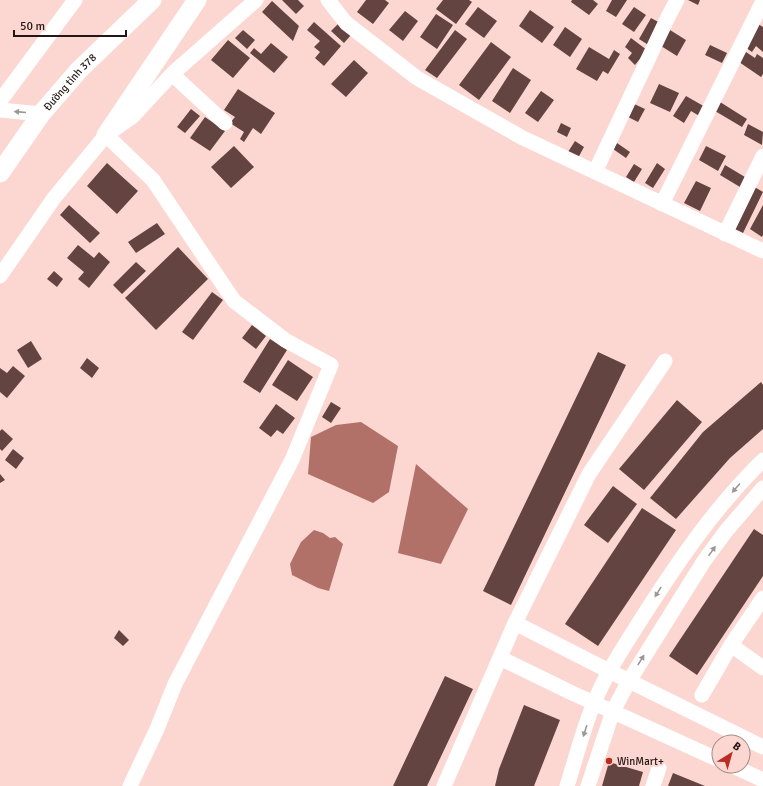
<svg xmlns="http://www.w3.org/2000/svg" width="763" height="786" viewBox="0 0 763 786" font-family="Signika,sans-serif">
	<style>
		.water { fill: #b17168 }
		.building { fill: #634440 }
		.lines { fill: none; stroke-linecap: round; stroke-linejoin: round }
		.minor { stroke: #fff; stroke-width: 15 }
		.major { stroke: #fff; stroke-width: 19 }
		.oneway { fill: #9c9695 }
		.poi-dot { fill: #ba2c24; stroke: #fcd7d1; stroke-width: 1.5 }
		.labels { text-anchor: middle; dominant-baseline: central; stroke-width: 4; stroke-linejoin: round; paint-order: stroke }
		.street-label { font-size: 11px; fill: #231614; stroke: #fcd7d1 }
		.poi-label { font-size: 11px; fill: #231614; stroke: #fcd7d1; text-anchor: start }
	</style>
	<rect width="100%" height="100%" fill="#fcd7d1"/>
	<path class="water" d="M361 422 398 446 389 492 373 503 308 474 311 437 336 425Z
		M416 464 468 509 441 564 398 553Z
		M314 530 323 533 330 538 335 537 343 544 329 591 318 588 292 575 290 564 301 542Z"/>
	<path class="building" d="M282 0H298L304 6 296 14Z
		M366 0H385L389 3 373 24 357 12Z
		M443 0H469L472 2 456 24 436 9Z
		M572 0H593L598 4 589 15 571 2Z
		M612 0H627L616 17 606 11Z
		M688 0H700L698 5Z
		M272 1 299 26 293 41 262 12Z
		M478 7 497 21 484 38 465 24Z
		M634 7 646 15 634 32 622 24Z
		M530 10 554 27 542 43 519 26Z
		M405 11 418 21 403 41 389 30Z
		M436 14 453 25 437 49 420 37Z
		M651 18 662 24 650 46 639 39Z
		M314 22 341 46 324 66 315 58 320 52 314 47 320 41 307 30Z
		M339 23 351 35 344 43 331 31Z
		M758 24 763 27V52L756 46 752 52 742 45Z
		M565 27 582 39 570 57 553 45Z
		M243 30 255 40 247 49 235 38Z
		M455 30 467 39 437 78 425 70Z
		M670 30 686 40 677 56 661 46Z
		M631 38 647 50 635 65 628 58 632 53 625 47Z
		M228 40 250 58 233 78 211 60Z
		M491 42 511 57 479 100 459 85Z
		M271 43 288 57 274 73 250 53 254 48 261 54Z
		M710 45 727 53 722 63 705 55Z
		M589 47 609 59 614 50 620 54 608 74 603 71 597 81 576 69Z
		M746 52 755 58 757 54 763 58V74L761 77 739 62Z
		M354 60 368 73 346 97 331 84Z
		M513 68 531 80 510 113 492 101Z
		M659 84 679 93 670 112 650 103Z
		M238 89 275 113 261 134 253 128 244 142 240 139 244 132 230 123 235 117 224 110Z
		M541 91 554 100 538 122 525 113Z
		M686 96 707 108 701 117 691 111 684 123 673 116Z
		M720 102 747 119 742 127 715 111Z
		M632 103 645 109 638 122 626 116Z
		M191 109 200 116 185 133 177 127Z
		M205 117 225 131 210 151 190 138Z
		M561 123 571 128 567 137 557 132Z
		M748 124 763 132 762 145 744 135Z
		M575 141 584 147 578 158 568 152Z
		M617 143 630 152 626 158 613 149Z
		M234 146 254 167 231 188 211 167Z
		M706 146 726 156 718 171 699 160Z
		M107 163 138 191 117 214 87 186Z
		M657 163 665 169 653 188 645 183Z
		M634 164 642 169 634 182 626 177Z
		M725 165 745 177 740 187 720 175Z
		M696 181 711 188 700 211 684 203Z
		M753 186 763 192 743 233 733 228Z
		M69 205 100 233 90 243 60 215Z
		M763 205V235L762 237 750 229Z
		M157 223 165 234 136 253 128 242Z
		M78 245 94 258 99 252 110 262 89 288 78 279 84 272 67 258Z
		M178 247 208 279 156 330 125 298Z
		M136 262 146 271 122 294 113 285Z
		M54 271 63 279 57 287 47 279Z
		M212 292 223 300 193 340 182 332Z
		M252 325 266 336 256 349 242 338Z
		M270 339 287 350 260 393 243 382Z
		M31 341 42 359 28 368 17 350Z
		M598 352 626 365 511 605 483 591Z
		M87 358 99 368 92 378 80 368Z
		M288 360 313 377 297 401 272 385Z
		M13 366 25 376 7 398 0 392V368L7 373Z
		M761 382 763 385V429L730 458 676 519 650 498 703 432Z
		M677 400 702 422 644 490 619 469Z
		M331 402 341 408 331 423 322 417Z
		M276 404 295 418 283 434 277 430 271 437 259 428Z
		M2 429 13 439 2 451 0 449V431Z
		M13 449 24 458 16 469 5 460Z
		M0 474 5 480 0 483Z
		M613 486 637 504 608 543 584 525Z
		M642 508 676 530 598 646 565 624Z
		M754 529 763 535V576L697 675 669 656Z
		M119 630 129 640 123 646 114 638Z
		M445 676 473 689 427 786H393Z
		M524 705 560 720 534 786H495L499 769Z
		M609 762 643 772 639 786H602Z
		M673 773 705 786H668Z"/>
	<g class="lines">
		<path class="minor" d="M328 0 346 23 417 78 523 138 763 251
			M172 74 225 123
			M0 101 75 0
			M0 110 41 114
			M106 135 153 180 234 301 285 340 331 365 292 460 175 684 157 729 130 786
			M595 172 668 17 677 0
			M662 204 763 1
			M725 234 763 156
			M0 276 54 198 106 135 133 116 172 74 256 0
			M515 623 609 671 763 747
			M731 645 763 668
			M500 658 572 693 719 760
			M702 695 731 645 763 598
			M733 766 763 780
			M444 786 515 623 589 474 665 361
			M567 786C576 758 583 729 594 703 606 673 624 647 640 621 677 563 714 508 763 460
			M588 786 613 711 629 681 704 561 726 531 763 488
			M653 786 659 768"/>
		<g class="major">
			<path d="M106 135 197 0"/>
			<path id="s1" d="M0 173 41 114 79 70 152 0"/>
		</g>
	</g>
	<defs><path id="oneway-solid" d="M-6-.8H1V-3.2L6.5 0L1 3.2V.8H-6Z"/></defs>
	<g class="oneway">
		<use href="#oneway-solid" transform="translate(20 112) rotate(-175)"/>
		<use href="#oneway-solid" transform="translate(736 488) rotate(131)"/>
		<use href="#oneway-solid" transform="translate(712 551) rotate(-55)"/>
		<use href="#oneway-solid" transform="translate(658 592) rotate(122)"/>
		<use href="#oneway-solid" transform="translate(641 660) rotate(-58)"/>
		<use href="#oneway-solid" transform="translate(585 731) rotate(108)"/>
	</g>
	<circle class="poi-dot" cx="609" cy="761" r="4"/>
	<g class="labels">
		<g class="street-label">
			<text stroke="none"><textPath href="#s1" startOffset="115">Đường tỉnh 378</textPath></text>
		</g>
		<g class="poi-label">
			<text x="617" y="761">WinMart+</text>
		</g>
	</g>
	<g transform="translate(731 754) rotate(37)"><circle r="19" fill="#fcd7d1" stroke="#a58a85"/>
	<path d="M0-3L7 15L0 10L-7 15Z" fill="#ba2c24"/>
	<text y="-6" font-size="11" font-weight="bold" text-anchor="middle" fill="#231614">B</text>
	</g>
	<path d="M14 30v6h112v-6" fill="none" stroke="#231614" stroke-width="2"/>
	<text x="20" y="30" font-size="12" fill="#231614" stroke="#fcd7d1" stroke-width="3" paint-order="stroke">50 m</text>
</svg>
